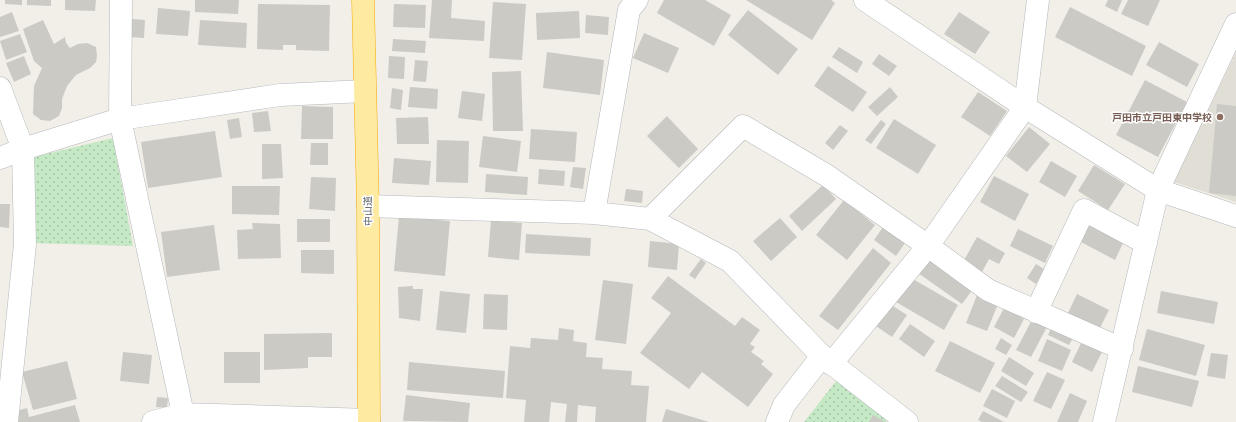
<svg xmlns="http://www.w3.org/2000/svg" width="1236" height="422" viewBox="0 0 1236 422" font-family="'Work Sans','Noto Sans JP',sans-serif">
	<style>
		.education { fill: #e1ded6 }
		.park { fill: url(#park-dots) }
		.building { fill: #cccac5 }
		.lines { fill: none; stroke-linecap: round; stroke-linejoin: round }
		.minor-casing { stroke: #b5b8bc; stroke-width: 23 }
		.trunk-casing { stroke: #f9ab00; stroke-width: 23 }
		.minor { stroke: #fff; stroke-width: 22 }
		.trunk { stroke: #feeaa1; stroke-width: 22 }
		.education-dot { fill: #8d6e63; stroke: #fff; stroke-width: 1.5 }
		.labels { text-anchor: middle; dominant-baseline: central; stroke-width: 3; stroke-linejoin: round; paint-order: stroke }
		.education-label { font-size: 10px; font-weight: bold; fill: #785e54; stroke: #fff; text-anchor: end }
		.street-label { font-size: 10px; fill: #5f6368; stroke: #fff }
	</style>
	<defs>
		<pattern id="park-dots" width="8" height="8" patternUnits="userSpaceOnUse"><rect width="8" height="8" fill="#c5e8c5"/><path d="M2 2h.1M6 6h.1" fill="none" stroke="#a3c0a4" stroke-width="1.8" stroke-linecap="round"/></pattern>
	</defs>
	<rect width="100%" height="100%" fill="#f1efe8"/>
	<path class="education" d="M1236 52V202L1174 182Z"/>
	<path class="park" d="M113 138 133 246 31 243 34 157Z
		M837 380 888 420 885 422H804Z"/>
	<path class="building" d="M5 0H22V5L5 4Z
		M27 0H51V6L27 5Z
		M65 0H96L95 11 65 10Z
		M195 0H239L238 14 195 12Z
		M432 0H452L451 18 485 21 484 41 429 38Z
		M664 0H705L731 15 714 46 657 13Z
		M746 0H831L835 3 812 40Z
		M1108 0H1122L1117 12 1105 6Z
		M1128 0H1160L1148 26 1121 14Z
		M493 2 526 4 522 60 489 58Z
		M258 4 330 5 329 51 296 50V45H283V50L257 49Z
		M394 4 426 5 425 28 393 27Z
		M1070 7 1146 46 1132 76 1055 37Z
		M158 8 190 11 188 36 156 34Z
		M748 10 798 49 778 75 728 35Z
		M579 11 580 38 537 40 536 13Z
		M12 12 19 31 0 37V17Z
		M959 12 990 32 975 54 944 34Z
		M586 15 609 17 608 35 585 33Z
		M132 19 145 20 144 38 131 37Z
		M43 20 54 44 65 37 66 43 70 48 78 44 87 43 96 47 97 56 96 62 90 68 76 75 67 86 62 99V108L59 116 50 121 41 120 33 114 34 86 42 68 34 61 23 29Z
		M200 20 247 23 246 48 198 45Z
		M644 33 679 48 668 73 633 58Z
		M20 34 27 52 6 60 0 41Z
		M393 39 426 41 425 53 392 51Z
		M1159 42 1199 64 1187 87 1146 65Z
		M839 47 863 62 857 73 832 57Z
		M547 52 604 60 600 95 543 88Z
		M879 54 897 66 889 76 872 64Z
		M24 56 31 74 14 82 6 63Z
		M389 56 405 57 404 79 388 78Z
		M415 60 428 61 426 82 413 81Z
		M828 66 867 92 853 112 814 86Z
		M521 71 523 131H493L492 72Z
		M1145 80 1187 102 1158 157 1116 135Z
		M410 87 438 89 437 109 408 107Z
		M890 87 898 97 877 116 868 107Z
		M392 88 403 90 401 110 390 108Z
		M462 91 485 94 482 121 458 118Z
		M978 92 1007 111 990 136 961 117Z
		M1217 104 1236 106V196L1209 193Z
		M302 106 333 107V139H301Z
		M268 111 271 131 254 132 252 113Z
		M667 116 698 149 679 168 647 136Z
		M428 117 429 144H397L396 118Z
		M239 118 242 137 230 139 227 120Z
		M894 119 936 145 918 174 876 148Z
		M881 120 886 124 871 144 865 140Z
		M840 125 848 131 833 150 825 143Z
		M1029 127 1050 144 1027 172 1006 156Z
		M531 129 577 132 575 162 529 159Z
		M215 131 222 177 148 188 141 142Z
		M483 136 521 141 517 172 479 167Z
		M437 140 469 141 468 183 436 182Z
		M311 143H328V165H310Z
		M262 144H281L283 178 262 179Z
		M394 158 431 161 429 185 392 183Z
		M1051 161 1077 176 1065 197 1039 182Z
		M1094 165 1125 184 1108 210 1078 191Z
		M573 167 586 168 583 189 570 187Z
		M539 169 565 171 564 186 538 184Z
		M486 174 528 177 527 195 485 192Z
		M994 176 1029 194 1015 221 980 202Z
		M311 177 336 178 335 211 309 209Z
		M823 185 836 199 802 231 789 216Z
		M232 186H280L279 215 232 214Z
		M626 189 643 191 642 203 624 201Z
		M844 200 875 225 847 260 816 235Z
		M0 204H10L9 228 0 227Z
		M399 216 450 221 445 276 394 271Z
		M780 218 797 237 771 261 753 241Z
		M297 219H330V242H297Z
		M491 220 522 223 519 260 488 257Z
		M252 223 280 224 281 258 238 259 237 230 253 229Z
		M214 225 220 270 167 277 161 232Z
		M1089 225 1123 243 1115 260 1081 242Z
		M883 227 905 243 896 256 874 240Z
		M1018 229 1053 246 1045 263 1010 246Z
		M526 234 591 238 590 256 525 253Z
		M977 237 1005 253 999 264 989 259 982 272 963 262Z
		M650 241 679 244 677 270 648 267Z
		M873 248 891 263 838 330 819 316Z
		M301 250H334V274L301 273Z
		M929 258 973 289 962 304 918 273Z
		M701 259 706 263 695 279 689 275Z
		M1036 264 1044 269 1036 284 1027 278Z
		M668 276 735 326 742 317 760 330 750 344 755 347 751 352 764 361 761 364 773 374 748 407 702 372 689 389 640 353 671 313 651 298Z
		M911 278 958 305 944 330 896 302Z
		M603 280 633 284 626 344 595 340Z
		M413 286V289H423L420 321 399 318 398 287Z
		M440 291 470 294 466 333 436 330Z
		M1161 291 1218 302 1214 324 1157 313Z
		M484 294 508 295 507 330 483 329Z
		M1077 294 1109 310 1100 328 1068 313Z
		M977 295 998 304 987 331 966 323Z
		M890 304 907 315 892 337 876 326Z
		M1004 308 1024 319 1014 338 994 327Z
		M1033 318 1048 325 1031 357 1016 350Z
		M910 324 935 341 924 357 899 339Z
		M1052 326 1074 336 1069 345 1048 335Z
		M559 328 574 330 573 341 587 343 586 357 603 358 602 369 632 371 631 385 649 386 646 422H595L596 407 578 405 577 422H565L567 404 551 402 549 422H524L526 400 506 398 510 346 530 348 531 338 558 340Z
		M1147 329 1205 345 1196 376 1139 360Z
		M332 333V357H308V368L264 370V334Z
		M1001 338 1012 345 1006 355 995 349Z
		M1047 339 1071 350 1062 371 1038 361Z
		M1083 339 1103 350 1092 372 1072 362Z
		M950 341 995 363 980 393 935 371Z
		M123 352 152 355 149 384 120 381Z
		M224 352H260V383H224Z
		M1211 353 1228 355 1225 379 1207 376Z
		M1009 357 1034 373 1026 386 1001 371Z
		M67 361 77 399 33 410 22 372Z
		M409 362 505 371 503 398 407 390Z
		M1138 366 1199 381 1192 407 1132 392Z
		M1047 372 1065 380 1051 409 1033 401Z
		M1002 376 1028 392 1021 402 995 386Z
		M992 389 1015 401 1007 418 983 406Z
		M1070 393 1087 401 1078 422H1057Z
		M406 395 470 403 468 422 403 421Z
		M157 397 168 398 167 408 156 407Z
		M75 405 80 422H15L12 412 27 408 29 417Z
		M666 409 709 422H662Z
		M983 411 1004 422H982L978 420Z
		M873 415 885 422H869Z"/>
	<g class="lines">
		<g class="minor-casing">
			<path id="minor" d="M121 0 120 119 183 414 182 422
				M865 0 1025 107 1158 190 1236 216
				M0 88 23 149 25 244 7 422
				M0 158 23 149 120 119 280 95 365 91
				M368 206 594 213 650 219 730 261 822 356 907 422
				M594 213 629 10 637 0
				M650 219 743 126 826 175 928 246 988 290 1122 349
				M1036 312 1084 210 1146 243
				M831 364 928 246 1025 107 1038 0
				M153 422 183 414 369 420
				M777 422 784 405 822 356
				M1104 422 1158 190 1236 24"/>
		</g>
		<g class="trunk-casing">
			<path id="trunk" d="M363 0 368 206 369 422"/>
		</g>
		<use href="#minor" class="minor"/>
		<use href="#trunk" class="trunk"/>
	</g>
	<circle class="education-dot" cx="1220" cy="117" r="4"/>
	<g class="labels">
		<g class="education-label">
			<text x="1212" y="117">戸田市立戸田東中学校</text>
		</g>
		<g class="street-label">
			<text transform="translate(368 211) rotate(-91)">中山道</text>
		</g>
	</g>
</svg>
